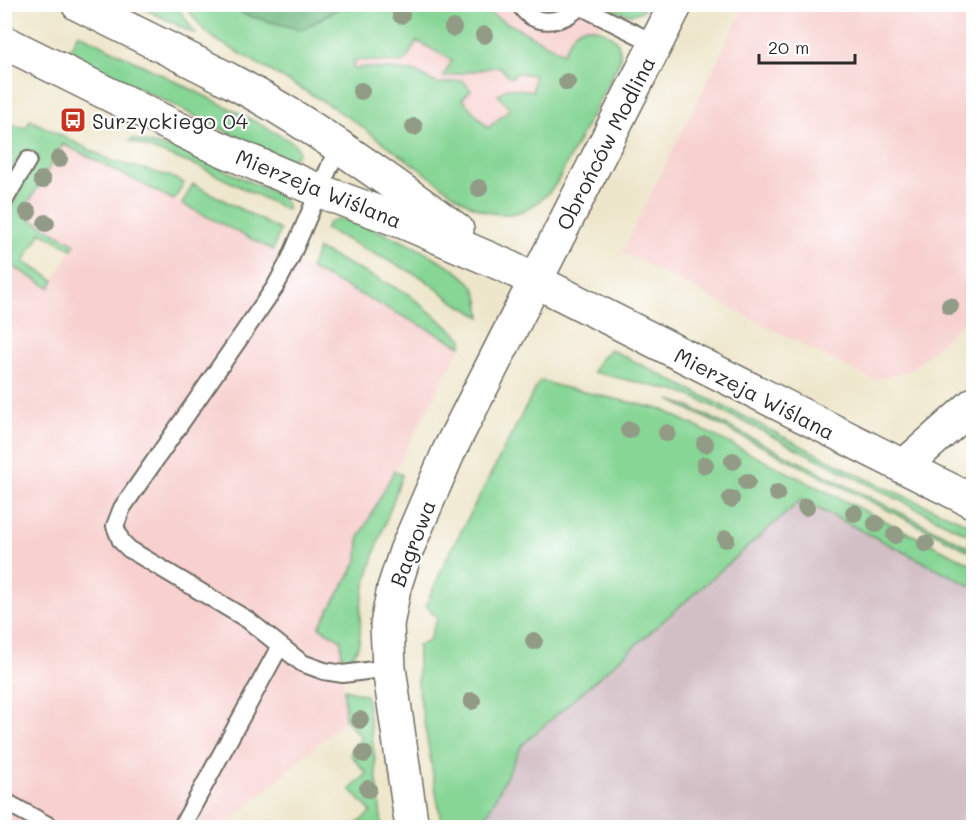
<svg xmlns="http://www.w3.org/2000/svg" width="978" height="832" viewBox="0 0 978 832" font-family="Mali,sans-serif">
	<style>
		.built { fill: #f7d0cf }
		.industrial { fill: #d2bec5 }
		.green { fill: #87d696; stroke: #598060; stroke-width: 1.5; fill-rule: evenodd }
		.forest { fill: #6db77f; stroke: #4c7155; stroke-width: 1.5 }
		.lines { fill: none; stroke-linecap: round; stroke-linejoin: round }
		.service-casing { stroke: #6f6c63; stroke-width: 20 }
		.minor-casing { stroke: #6f6c63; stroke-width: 36 }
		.service { stroke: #fff; stroke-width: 16 }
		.minor { stroke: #fff; stroke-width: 33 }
		.tree { fill: #929b85 }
		.labels { text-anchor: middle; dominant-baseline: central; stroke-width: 4.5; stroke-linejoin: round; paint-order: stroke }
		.poi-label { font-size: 21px; fill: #2b2b2b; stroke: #fff; text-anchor: start }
		.street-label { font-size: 21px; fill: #2b2b2b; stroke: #fff }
	</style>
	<rect width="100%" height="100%" fill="#fff"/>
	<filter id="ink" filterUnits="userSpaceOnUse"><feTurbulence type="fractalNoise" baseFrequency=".0167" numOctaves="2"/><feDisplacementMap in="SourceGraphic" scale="12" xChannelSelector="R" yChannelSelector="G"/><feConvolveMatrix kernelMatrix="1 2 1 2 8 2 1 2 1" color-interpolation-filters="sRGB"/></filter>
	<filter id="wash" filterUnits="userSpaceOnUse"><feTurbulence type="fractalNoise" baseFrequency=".008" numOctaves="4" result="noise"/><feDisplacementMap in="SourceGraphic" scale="24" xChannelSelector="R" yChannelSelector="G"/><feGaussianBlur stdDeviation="1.35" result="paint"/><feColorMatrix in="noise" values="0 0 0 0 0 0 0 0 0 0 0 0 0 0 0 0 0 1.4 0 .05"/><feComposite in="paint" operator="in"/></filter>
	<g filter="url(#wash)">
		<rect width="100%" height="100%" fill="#eee6cb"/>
		<path class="built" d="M608 4 610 6 598 29 591 28 563 53 510 150 334 57 389 5Z
			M745 5H973V313L910 371 872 380 622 252Z
			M63 144 461 346 359 538 358 560 320 627 341 640 345 720 224 827H5L4 262 50 288 74 245 22 214Z"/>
		<path class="industrial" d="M801 500 973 587V827L481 828 521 745Z"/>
		<path class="green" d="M137 5H176L196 34H195Z
			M184 5H234L245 15 302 30 339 8 359 5H474L563 53C567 47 570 37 575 32 586 21 609 31 617 42 621 48 620 53 620 60L556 184C530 217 499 224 462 200L348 117 316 97 216 40 203 29ZM417 41 452 60 443 77 499 66 509 77H514L515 73 534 75 533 91 507 88 498 95 510 109 488 128 462 99 471 90 462 80 438 84 413 71 360 67 359 70 352 67 355 60 404 63Z
			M608 5H648C636 19 621 15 608 5Z
			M78 33 243 115 292 142 297 147 299 153 290 160 258 147 68 53Z
			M30 120 112 161 169 176 184 183 174 200 63 144 22 214 75 244 72 249 41 232 24 262 54 280 50 288 5 262 4 219 39 156 31 151 22 153 5 181V127L13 125 26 128Z
			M132 139 183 151 281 196 287 205V210L200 167 130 141Z
			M193 184 280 230 273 250 182 204Z
			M338 219C367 222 461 264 475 289 480 297 480 308 481 317L453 301 421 277 325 229 329 222Z
			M318 249 408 294 463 339 461 346 310 269Z
			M610 349 877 484 973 526V537L696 398 683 393 593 372 598 362Z
			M543 381 558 386 664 410 671 414 973 565V587L801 500 522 745 481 827H442L418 686V645L428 642 438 617 433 614 426 605 447 558 539 382Z
			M670 400 688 406 973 549V553Z
			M394 471 402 475C388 518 369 561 361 605 358 624 367 655 342 661L341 640 319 627 358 560 359 538Z
			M344 689 366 695 374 751 382 827H353L371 812 350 789 367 774 351 755 352 748 362 738 345 720Z"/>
		<path class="forest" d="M234 5H359L339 8 302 30 245 15Z"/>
	</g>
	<g filter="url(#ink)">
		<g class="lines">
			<g class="service-casing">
				<path id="service" d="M520 4C532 29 565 23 580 6L656 44
					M338 147 290 259 275 287 122 508 115 526 121 541 129 549 248 620 302 663 324 671 343 674 389 668
					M4 201 28 160
					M4 801 53 828
					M181 828 280 646"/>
			</g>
			<g class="minor-casing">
				<path id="minor" d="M78 4C129 30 182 55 233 82 312 124 385 178 457 230
					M4 42 205 142 320 191 406 223 506 266 974 502
					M903 467 974 404
					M412 828 389 668 387 625 394 588 406 551 449 451 676 4"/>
			</g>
			<use href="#service" class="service"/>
			<use href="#minor" class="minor"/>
		</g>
		<g class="tree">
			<circle cx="401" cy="15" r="9"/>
			<circle cx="453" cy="28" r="9"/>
			<circle cx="484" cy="35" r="9"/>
			<circle cx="567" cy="82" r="9"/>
			<circle cx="361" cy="91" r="9"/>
			<circle cx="414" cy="127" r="9"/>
			<circle cx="59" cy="159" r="9"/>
			<circle cx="42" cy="180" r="9"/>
			<circle cx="479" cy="188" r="9"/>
			<circle cx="28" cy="212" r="9"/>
			<circle cx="46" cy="223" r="9"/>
			<circle cx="950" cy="306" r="9"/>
			<circle cx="629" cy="430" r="9"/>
			<circle cx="667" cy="433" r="9"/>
			<circle cx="705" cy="444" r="9"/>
			<circle cx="733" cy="461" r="9"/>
			<circle cx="705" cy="465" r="9"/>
			<circle cx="747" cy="482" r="9"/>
			<circle cx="777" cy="493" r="9"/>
			<circle cx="731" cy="499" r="9"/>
			<circle cx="806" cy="507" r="9"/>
			<circle cx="854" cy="513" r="9"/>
			<circle cx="876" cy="524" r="9"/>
			<circle cx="895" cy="535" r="9"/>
			<circle cx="726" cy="539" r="9"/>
			<circle cx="926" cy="544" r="9"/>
			<circle cx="534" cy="641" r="9"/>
			<circle cx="472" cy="701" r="9"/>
			<circle cx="360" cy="720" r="9"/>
			<circle cx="364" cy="754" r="9"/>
			<circle cx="368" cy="789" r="9"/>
		</g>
	</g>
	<defs>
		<g id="bus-square" transform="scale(1.35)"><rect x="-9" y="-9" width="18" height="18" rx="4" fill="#c8321e" stroke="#fff"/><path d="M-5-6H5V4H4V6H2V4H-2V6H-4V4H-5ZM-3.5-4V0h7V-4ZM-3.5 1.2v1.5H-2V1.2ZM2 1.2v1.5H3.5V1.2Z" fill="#fff"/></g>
	</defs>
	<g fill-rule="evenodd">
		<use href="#bus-square" x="73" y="120"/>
	</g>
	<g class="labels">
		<g class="poi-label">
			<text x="92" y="120">Surzyckiego 04</text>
		</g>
		<g class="street-label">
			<text transform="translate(605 143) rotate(-63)">Obrońców Modlina</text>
			<text transform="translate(319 188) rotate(22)">Mierzeja Wiślana</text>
			<text transform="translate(755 393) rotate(27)">Mierzeja Wiślana</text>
			<text transform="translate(412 543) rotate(-69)">Bagrowa</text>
		</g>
	</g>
	<rect width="978" height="832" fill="none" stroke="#fff" stroke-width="24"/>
	<path d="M759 54v9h96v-9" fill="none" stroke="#2b2b2b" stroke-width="3"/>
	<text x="768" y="54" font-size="18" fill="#2b2b2b" stroke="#ffffff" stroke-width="4.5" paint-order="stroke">20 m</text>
</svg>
